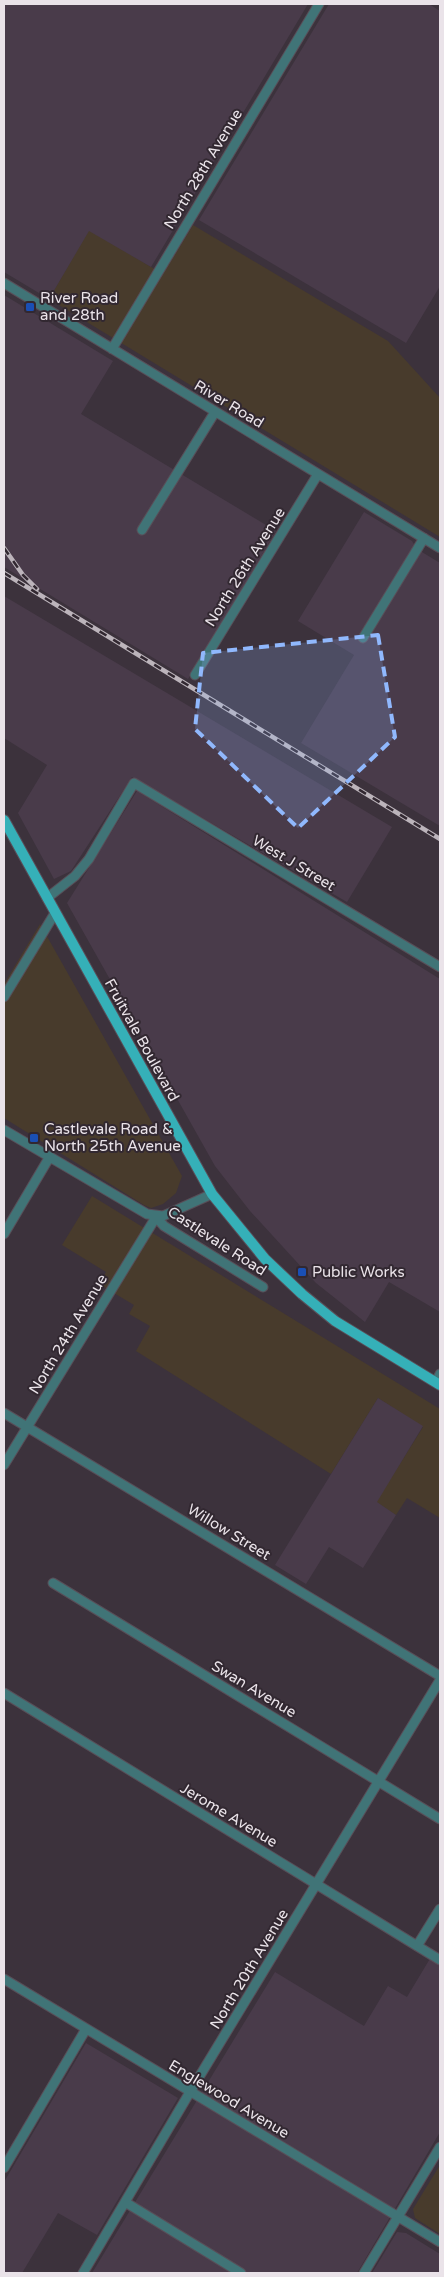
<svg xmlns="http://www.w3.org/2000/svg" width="444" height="2277" viewBox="0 0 444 2277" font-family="'Varela Round',sans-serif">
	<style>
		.commercial { fill: #483b2c }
		.industrial { fill: #493b4a }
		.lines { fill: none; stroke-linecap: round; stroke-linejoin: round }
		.minor-casing { stroke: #584e58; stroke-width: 11 }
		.major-casing { stroke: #584e58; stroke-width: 12 }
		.minor { stroke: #407477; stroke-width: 9 }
		.major { stroke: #35b0b8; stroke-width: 10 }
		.rail-casing { stroke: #bcb4bb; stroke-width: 4.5 }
		.rail { stroke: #322831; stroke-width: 2.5; stroke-dasharray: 8; stroke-linecap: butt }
		.marked { fill: #90b8fd; fill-opacity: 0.2; stroke: #90b8fd; stroke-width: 4; stroke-dasharray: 10 6; stroke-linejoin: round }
		.transit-dot { fill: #1a4fb4; stroke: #322831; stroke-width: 2 }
		.labels { text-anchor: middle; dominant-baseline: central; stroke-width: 4; stroke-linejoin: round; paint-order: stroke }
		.street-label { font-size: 15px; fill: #eae3e9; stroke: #322831 }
		.poi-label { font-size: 15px; fill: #eae3e9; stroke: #322831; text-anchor: start }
	</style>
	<rect width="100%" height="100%" fill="#3c323c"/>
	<path class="commercial" d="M193 225 388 341 440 398V537L49 299 89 230 163 274Z
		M40 924 182 1176 176 1193 163 1204 151 1208 144 1205 4 1118V984Z
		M92 1196 440 1409V1518L407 1498 396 1515 376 1502 423 1427 378 1398 331 1474 136 1351 150 1326 129 1314 134 1305 99 1284 106 1272 62 1245Z
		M440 2165V2234L415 2218 413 2209Z"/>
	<path class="industrial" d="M4 4H308L151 267 89 231 49 299 4 272Z
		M329 4H429L440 11V286L406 343 199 220Z
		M4 295 113 361 81 414 276 531 188 679 4 567Z
		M364 512 412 541 417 549 440 563V826L301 743 354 655 298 621Z
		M4 596 392 827 347 902 132 777 71 871 54 879 18 813 47 765 4 738Z
		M137 791 440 979V1312L389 1282 365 1322 316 1283 250 1211 215 1166 67 903Z
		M378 1398 423 1426 377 1502 396 1515 363 1568 329 1547 306 1584 275 1565Z
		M431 1957 440 1963V2132L357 2273H92L275 1972 364 2026 388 1986 407 1997Z
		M86 2043 178 2098 97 2235 58 2213 22 2273H4V2182Z
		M397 2232 406 2233 440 2254V2273H372Z"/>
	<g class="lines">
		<g class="minor-casing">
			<path id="minor" d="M4 283 440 548
				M112 349 319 4
				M142 530 215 412
				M363 638 424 538
				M195 675 318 474
				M47 898 75 876 89 859 134 783 440 967
				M4 997 55 913
				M4 1130 147 1214 163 1216 212 1194
				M4 1234 49 1158
				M436 1382 440 1374
				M4 1413 440 1676
				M4 1465 156 1217 164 1226 263 1287
				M53 1583 440 1819
				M4 1693 440 1960
				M417 1946 440 1909
				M4 1979 440 2242
				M4 2168 86 2029
				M125 2202 241 2273
				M83 2273 190 2092 440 1680
				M364 2273 440 2147"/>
		</g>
		<g class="major-casing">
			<path id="major" d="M4 820 212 1194 265 1259 302 1294 335 1321 440 1385"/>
		</g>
		<use href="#minor" class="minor"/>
		<use href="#major" class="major"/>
		<g class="rail-casing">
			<path id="rail" d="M4 548 23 575 37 589
				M4 573 440 839"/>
		</g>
		<use href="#rail" class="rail"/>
	</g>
	<path class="marked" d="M378 635 395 737 298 828 195 729 203 653Z"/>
	<g class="transit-dot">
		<rect x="25" y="302" width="10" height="10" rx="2.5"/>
		<rect x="29" y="1133" width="10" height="10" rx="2.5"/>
		<rect x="297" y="1267" width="10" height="10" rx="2.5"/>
	</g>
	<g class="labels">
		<g class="street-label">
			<text transform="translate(203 169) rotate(-59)">North 28th Avenue</text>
			<text transform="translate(229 404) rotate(31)">River Road</text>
			<text transform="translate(245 567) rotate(-58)">North 26th Avenue</text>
			<text transform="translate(294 863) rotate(31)">West J Street</text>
			<text transform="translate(142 1040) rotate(61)">Fruitvale Boulevard</text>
			<text transform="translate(217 1241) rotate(33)">Castlevale Road</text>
			<text transform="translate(68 1334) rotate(-59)">North 24th Avenue</text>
			<text transform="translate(229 1532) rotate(31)">Willow Street</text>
			<text transform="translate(254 1689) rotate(31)">Swan Avenue</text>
			<text transform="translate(229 1815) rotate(31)">Jerome Avenue</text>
			<text transform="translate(249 1969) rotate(-59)">North 20th Avenue</text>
			<text transform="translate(229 2099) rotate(31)">Englewood Avenue</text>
		</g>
		<g class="poi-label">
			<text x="40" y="298">River Road<tspan x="40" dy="17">and 28th</tspan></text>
			<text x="44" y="1129">Castlevale Road &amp;<tspan x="44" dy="17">North 25th Avenue</tspan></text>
			<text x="312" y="1272">Public Works</text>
		</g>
	</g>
	<rect width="444" height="2277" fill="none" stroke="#eae3e9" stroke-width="10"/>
</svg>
